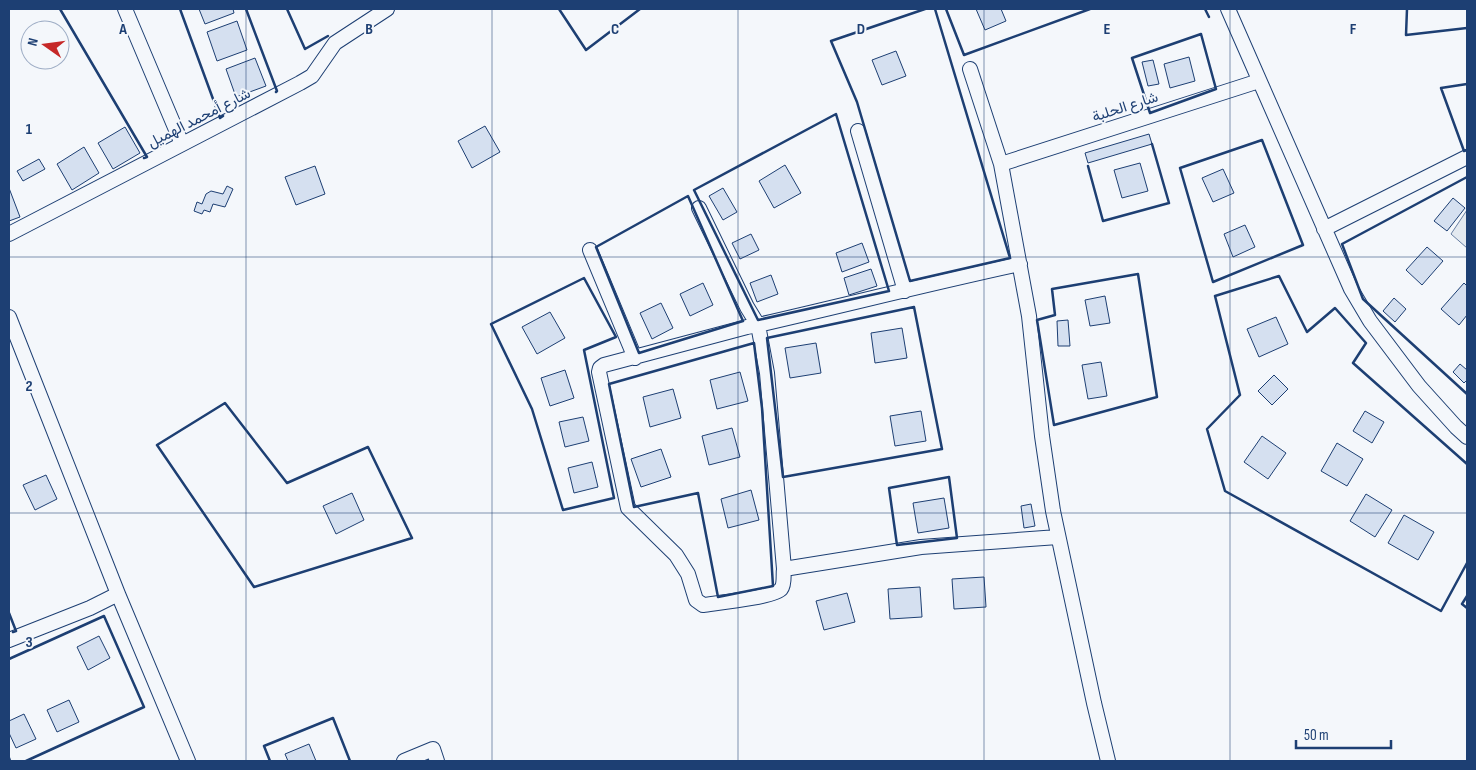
<svg xmlns="http://www.w3.org/2000/svg" width="1476" height="770" viewBox="0 0 1476 770" font-family="'Sofia Sans Condensed',Vazirmatn,sans-serif">
	<style>
		.green { fill: #e3e9f0; stroke: #687fa3 }
		.building { fill: #d5e0f0; stroke: #1d3f73 }
		.lines { fill: none; stroke-linecap: round; stroke-linejoin: round }
		.minor-casing { stroke: #1d3f73; stroke-width: 16 }
		.minor { stroke: #f4f7fb; stroke-width: 14 }
		.wall { stroke: #1d3f73; stroke-width: 2.5 }
		.grid { fill: none; stroke: #1d3f73; stroke-width: 1; stroke-opacity: 0.55 }
		.labels { text-anchor: middle; dominant-baseline: central; stroke-width: 4; stroke-linejoin: round; paint-order: stroke }
		.street-label { font-size: 15px; fill: #1d3f73; stroke: #f4f7fb }
		.grid-label { font-size: 16px; text-anchor: middle; font-weight: bold; fill: #1d3f73; stroke: #f4f7fb; stroke-width: 4; stroke-linejoin: round; paint-order: stroke }
	</style>
	<rect width="100%" height="100%" fill="#f4f7fb"/>
	<path class="green" d="M1467 210V248L1451 234Z"/>
	<path class="building" d="M199 9H233L234 13 205 24Z
		M976 9H1001L1006 21 985 30Z
		M237 21 247 50 217 61 207 32Z
		M896 51 906 76 882 85 872 60Z
		M1189 57 1195 81 1170 88 1164 64Z
		M255 58 266 86 236 97 226 69Z
		M1153 60 1159 84 1148 86 1142 62Z
		M485 126 500 152 472 168 458 141Z
		M125 127 140 153 113 169 98 143Z
		M1149 134 1152 144 1088 163 1085 153Z
		M84 147 99 173 72 190 57 164Z
		M39 159 45 169 23 181 17 171Z
		M1140 163 1148 191 1122 198 1114 170Z
		M785 165 801 193 774 208 759 181Z
		M315 166 325 194 296 205 285 177Z
		M1223 169 1234 193 1213 202 1202 178Z
		M227 186 233 189 225 207 213 204 210 212 204 210 202 214 194 211 197 202 202 204 206 194 211 191 223 194Z
		M9 188 20 217 9 221Z
		M723 188 737 212 723 220 709 196Z
		M1453 198 1465 208 1447 231 1434 221Z
		M1245 225 1255 247 1233 257 1224 234Z
		M751 234 759 250 740 259 732 243Z
		M862 243 869 262 842 272 836 253Z
		M1427 247 1443 261 1422 285 1406 270Z
		M871 269 877 286 849 295 844 278Z
		M771 275 778 294 757 302 750 283Z
		M703 283 713 305 690 316 680 294Z
		M1464 283 1467 286V315L1459 325 1441 309Z
		M1105 296 1110 323 1090 326 1085 300Z
		M1394 298 1406 309 1395 322 1383 311Z
		M661 303 673 328 652 339 640 313Z
		M550 312 565 338 537 354 522 327Z
		M1276 317 1288 344 1259 357 1247 329Z
		M1068 320 1070 346H1058L1057 321Z
		M902 328 907 358 875 363 871 333Z
		M816 343 821 373 790 378 785 348Z
		M1101 362 1107 396 1088 399 1082 365Z
		M1460 364 1467 370V380L1464 383 1453 372Z
		M565 370 574 398 550 406 541 378Z
		M740 372 748 401 717 409 710 380Z
		M1274 375 1288 389 1272 405 1258 391Z
		M673 389 681 418 650 427 643 397Z
		M921 411 926 441 895 446 890 416Z
		M1365 411 1384 422 1372 443 1353 431Z
		M583 417 589 441 565 447 559 422Z
		M732 428 740 457 709 465 702 436Z
		M1262 436 1286 453 1268 479 1244 462Z
		M1337 443 1363 459 1347 486 1321 471Z
		M661 449 671 477 641 487 631 459Z
		M592 462 598 487 574 493 568 468Z
		M46 475 57 499 35 510 23 485Z
		M751 490 759 520 728 528 721 499Z
		M352 493 364 520 336 534 323 506Z
		M1366 494 1392 510 1375 537 1350 521Z
		M944 498 949 528 918 533 913 503Z
		M1031 504 1035 526 1024 528 1021 506Z
		M1404 515 1434 532 1418 560 1388 543Z
		M984 577 986 607 954 609 952 579Z
		M920 587 922 617 890 619 888 589Z
		M847 593 855 622 824 630 816 601Z
		M99 636 110 658 88 670 77 647Z
		M69 700 79 722 57 732 47 710Z
		M24 714 36 739 16 748 9 733V721Z
		M309 744 316 761H288L285 754Z"/>
	<g class="lines">
		<g class="minor-casing">
			<path id="minor" d="M125 9 182 144
				M1228 9 1351 289 1370 321 1419 386 1456 427 1467 437
				M970 69 1001 164 1029 316 1042 436 1053 511 1094 703 1108 761
				M858 131 905 291
				M1001 164 1259 81
				M699 208 747 307 758 325 767 373 784 569C783 574 785 584 781 589 775 597 716 603 703 605L696 600 688 574 676 555 628 508 599 372 600 368 604 365 747 327 758 325C845 305 932 283 1020 264
				M1324 229 1467 157
				M9 234 300 83 312 76 335 43 387 9
				M590 250 635 358
				M9 317 118 594 188 761
				M784 569 921 547 1058 537
				M9 640 90 608 118 594
				M404 761 433 749 437 761"/>
		</g>
		<use href="#minor" class="minor"/>
		<path class="wall" d="M60 9 147 157 144 158
			M180 9 220 118 223 116
			M246 9 277 91 276 92
			M287 9 305 49 328 36
			M559 9 586 50 640 9
			M925 9 831 41 857 102 910 281 1010 258 935 9
			M946 9 964 55 1090 9
			M1205 9 1209 17
			M1407 9 1406 35 1467 28
			M1201 34 1216 89 1150 113 1132 58Z
			M1467 84 1441 88 1464 151 1467 150
			M836 114 889 291 758 320 694 190Z
			M1262 140 1303 245 1213 282 1180 168Z
			M1088 166 1103 221 1169 203 1152 144
			M1467 177 1342 244 1363 299 1467 394
			M688 196 743 321 639 353 596 247Z
			M1138 274 1157 397 1054 425 1037 320 1055 315 1052 289Z
			M584 278 616 337 584 350 614 498 563 510 532 409 491 324Z
			M914 307 942 449 783 477 767 338Z
			M754 343 762 408 773 586 718 597 698 493 634 507 609 384Z
			M225 403 287 483 368 447 412 538 254 587 157 445Z
			M1467 464 1353 363 1366 343 1335 308 1307 332 1279 276 1215 296 1240 395 1207 429 1225 491 1441 611 1467 563
			M949 477 957 538 897 545 889 488Z
			M1467 596 1462 604 1467 608
			M9 613 16 631 13 632
			M9 659 104 616 144 707 26 761
			M9 758 10 761
			M270 761 264 746 333 718 350 761"/>
	</g>
	<path class="grid" d="M246 9V761M492 9V761M738 9V761M984 9V761M1230 9V761M9 257H1467M9 513H1467"/>
	<g class="labels">
		<g class="street-label">
			<text transform="translate(1125 107) rotate(-18)">شارع الحلبة</text>
			<text transform="translate(199 118) rotate(-27)">شارع أمحمد الهميل</text>
		</g>
	</g>
	<g class="grid-label">
		<text x="123" y="34">A</text>
		<text x="369" y="34">B</text>
		<text x="615" y="34">C</text>
		<text x="861" y="34">D</text>
		<text x="1107" y="34">E</text>
		<text x="1353" y="34">F</text>
		<text x="29" y="134">1</text>
		<text x="29" y="391">2</text>
		<text x="29" y="647">3</text>
	</g>
	<rect width="1476" height="770" fill="none" stroke="#1d3f73" stroke-width="20"/>
	<g transform="translate(45 45) rotate(284)"><circle r="24" fill="#f4f7fb" stroke="#9eadc5"/>
	<path d="M0-4L9 19L0 12L-9 19Z" fill="#c62828"/>
	<text y="-8" font-size="14" font-weight="bold" text-anchor="middle" fill="#1d3f73">N</text>
	</g>
	<path d="M1296 740v8h95v-8" fill="none" stroke="#1d3f73" stroke-width="2.5"/>
	<text x="1304" y="740" font-size="15" fill="#1d3f73" stroke="#f4f7fb" stroke-width="4" paint-order="stroke">50 m</text>
</svg>
